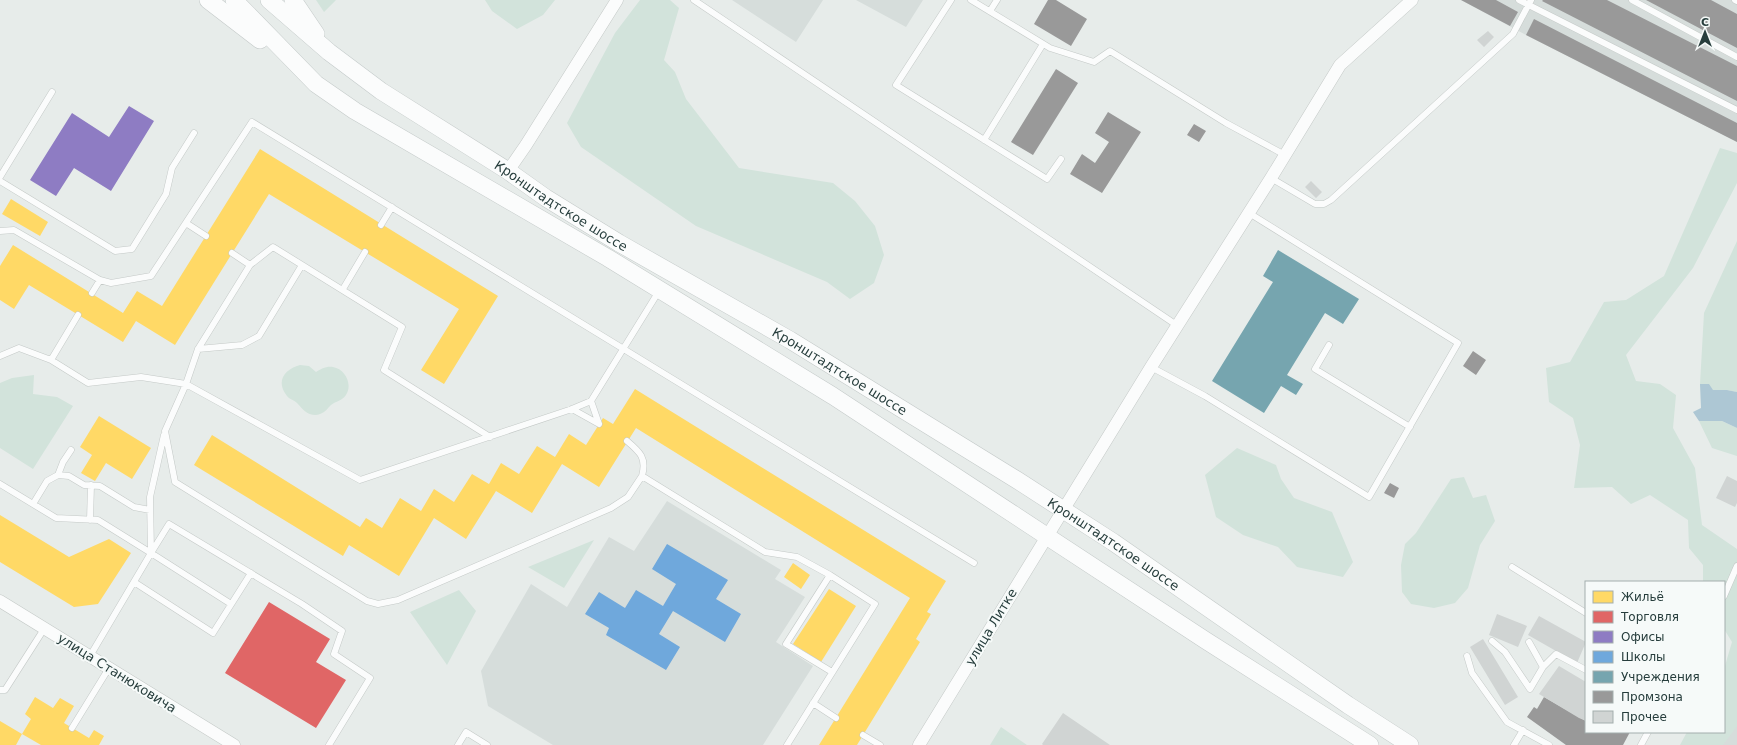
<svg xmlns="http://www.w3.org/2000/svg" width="1737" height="745" viewBox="0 0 1737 745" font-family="'DejaVu Sans',sans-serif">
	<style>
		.built { fill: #d6dddb }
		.green { fill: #d2e3db }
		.water { fill: #adc7d4 }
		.homes { fill: #ffd966 }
		.shops { fill: #e06666 }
		.offices { fill: #8e7cc3 }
		.schools { fill: #6fa8dc }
		.public { fill: #76a5af }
		.industry { fill: #999 }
		.building { fill: #d0d4d3 }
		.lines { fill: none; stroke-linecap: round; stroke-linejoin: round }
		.service-casing { stroke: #c4c9c7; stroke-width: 7 }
		.minor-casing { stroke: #c4c9c7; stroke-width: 13 }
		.secondary-casing { stroke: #c4cac9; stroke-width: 18 }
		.service { stroke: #fbfcfc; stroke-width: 6 }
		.minor { stroke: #fbfcfc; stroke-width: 12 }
		.secondary { stroke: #fbfcfc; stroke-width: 17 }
		.labels { text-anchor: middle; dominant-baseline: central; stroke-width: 4; stroke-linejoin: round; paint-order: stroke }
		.street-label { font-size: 13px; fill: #263d3c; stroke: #f6faf9 }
	</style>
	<rect width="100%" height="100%" fill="#e7ecea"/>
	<path class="built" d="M732 0H823L796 42Z
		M856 0H923L906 27Z
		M1461 0H1737V142L1526 35Z
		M667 501 781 570 775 579 805 597 776 642 813 666 763 745H553L488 706 481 671 531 584 567 607 609 537 634 551Z
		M1737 693V745H1705L1724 732Z"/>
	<path class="green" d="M316 0H336L324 12Z
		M485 0H555L543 15 517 29 492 11Z
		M640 0H670L679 8 664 60 675 72 686 99 739 168 833 183 855 201 875 226 884 255 874 283 850 299 827 282 696 226 581 147 567 123 615 33Z
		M1720 148 1737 153V183L1693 268 1626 355 1636 381 1660 384 1676 395 1673 428 1695 468 1702 525 1737 549V726L1723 745H1680L1687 732H1724V669L1732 642 1724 629V582H1703V565L1689 548 1688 520 1650 495 1631 504 1612 487 1574 488 1580 445 1573 418 1549 402 1546 368 1570 362 1604 302 1626 300 1664 276Z
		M1737 241V392L1727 390H1713L1700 384 1704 313Z
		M300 365 309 366 316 372C321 369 326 366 333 367 345 369 353 384 346 395 342 401 336 401 331 405 327 409 324 414 316 415 306 415 303 409 297 403 294 400 289 399 287 396 275 381 285 369 300 365Z
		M34 375 33 394 57 397 73 406 33 469 0 448V383L12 378Z
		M1699 421H1722L1737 428V456L1712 448Z
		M1237 448 1276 465 1281 479 1294 498 1332 512 1353 562 1343 577 1297 567 1278 547 1243 535 1216 517 1205 475Z
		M1464 477 1473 498 1486 495 1495 521 1480 545 1468 588 1455 603 1434 608 1411 604 1402 592 1401 565 1405 544 1416 533 1451 479Z
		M594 540 564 588 528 567Z
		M459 590 476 611 447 665 410 612Z
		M1001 727 1027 745H990Z"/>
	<path class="water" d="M1700 384H1709L1713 390H1727L1737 392V428L1722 421H1699L1693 412 1701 408Z"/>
	<path class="homes" d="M260 149 498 296 444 384 421 370 459 309 269 194 175 345 136 321 123 342 29 285 14 309 0 300V266L13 245 123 313 137 291 162 306Z
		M11 199 48 222 40 236 2 214Z
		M635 389 946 581 927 612 931 614 916 639 920 642 857 745H819L910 598 636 428 599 487 562 464 532 513 496 491 466 539 434 518 399 576 349 545 343 556 194 465 212 435 360 527 366 518 382 528 400 498 421 511 434 489 454 502 472 474 489 484 501 463 519 474 537 446 555 457 569 434 586 445 603 418 613 424Z
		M99 416 151 448 132 479 106 463 95 481 81 473 92 455 80 447Z
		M0 515 69 557 109 539 131 553 98 604 74 607 0 562Z
		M793 563 810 575 801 589 784 577Z
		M829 589 856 606 821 662 793 644Z
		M35 697 53 708 60 698 74 706 64 723 89 738 94 730 104 736 99 745H41L22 734 31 719 25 714Z
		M0 721 22 734 16 745H0Z"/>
	<path class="shops" d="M269 602 330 639 316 662 346 680 316 728 225 673Z"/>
	<path class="offices" d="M129 106 154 121 111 191 74 168 56 196 30 180 72 113 109 137Z"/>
	<path class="schools" d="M667 544 728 580 716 599 741 614 725 642 673 611 659 634 680 647 666 670 606 635 609 628 585 614 599 592 625 608 636 590 663 606 676 584 652 569Z"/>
	<path class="public" d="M1278 250 1359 299 1343 324 1325 313 1287 375 1303 384 1296 395 1281 386 1264 413 1212 381 1273 282 1263 276Z"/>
	<path class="industry" d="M1048 0H1056L1087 19 1071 46 1034 24Z
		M1461 0H1496L1518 12 1510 26Z
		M1543 0H1607L1737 66V101L1542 1Z
		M1646 0H1711L1737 14V48Z
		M1534 19 1737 123V142L1526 35Z
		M1056 69 1078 83 1033 155 1011 142Z
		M1108 112 1141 132 1102 193 1070 174 1082 154 1095 163 1109 142 1095 133Z
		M1194 124 1206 131 1199 142 1187 135Z
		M1473 351 1486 360 1476 375 1463 366Z
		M1390 483 1399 488 1394 498 1384 493Z
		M1544 697 1586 721V732H1630L1623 745H1566L1527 717 1534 707 1537 709Z"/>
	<path class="building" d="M1488 31 1494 37 1484 47 1477 40Z
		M1311 181 1322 192 1316 198 1305 187Z
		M1727 476 1737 481V503L1735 507 1716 498Z
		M1497 614 1527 626 1518 647 1489 635Z
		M1539 616 1586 642 1577 663 1528 635Z
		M1483 639 1518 697 1505 705 1470 647Z
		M1559 666 1586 682V721L1579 718 1539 694Z
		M1063 713 1110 745H1043L1042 744Z"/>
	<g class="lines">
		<g class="service-casing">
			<path id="service" d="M694 0 1178 326
				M951 0 896 85 1047 179 1061 159
				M971 0 1050 48 1094 62 1110 51 1226 123 1285 155
				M1519 0 1737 110
				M1632 0 1737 57
				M1735 0 1737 1
				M990 11 997 0
				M984 140 1043 44
				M0 177 52 92
				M1271 178 1315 204H1324L1331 200 1513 34 1531 0
				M0 181 115 251 132 249 166 194 172 168 194 133
				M186 223 206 236
				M381 225 392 207
				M0 231 14 230 100 280 111 283 151 276 252 122 974 563
				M232 253 250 265
				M343 289 365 252
				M92 293 100 280
				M1329 345 1315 369 1410 427
				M198 349 242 345 259 336 302 265
				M0 356 19 348 51 360 88 383 141 377 186 384 360 480 572 409 591 401 659 291
				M51 360 78 315
				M1151 367 1205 396 1369 497 1458 343 1249 213
				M591 401 599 424
				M572 409 599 424
				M490 437 384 370 402 327 273 247 250 265 198 349 186 384 165 431 175 482 367 601 378 604 398 600 611 508 628 497 642 476
				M627 441C640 452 647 458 642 476L765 552 797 557 830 575 875 604 787 745
				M58 475 63 462 71 450
				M0 484 56 518 98 520 151 553 169 524 302 604 342 631 334 654 370 678 329 745
				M33 504 47 481 58 475 69 476 84 485 100 486 134 507 150 510
				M90 520 91 485
				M151 553 231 604
				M1512 567 1586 613
				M830 575 786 644 832 672
				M134 582 213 633 251 573
				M1724 596 1737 566
				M1492 641 1505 652 1530 689 1543 667
				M1529 642 1543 667 1556 654 1586 670
				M90 656 151 553 150 497 164 435
				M1467 656 1472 673 1507 722 1549 745
				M0 690H5L44 629
				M813 703 836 718
				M72 728 109 668
				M863 735 880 745
				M458 745 466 732 487 745
				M1514 745 1523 730
				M1641 745 1648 732"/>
		</g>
		<g class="minor-casing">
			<path id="minor" d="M508 171 526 145 617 0
				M0 601 234 745
				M919 745 1151 367 1271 178 1340 65 1412 0"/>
		</g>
		<g class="secondary-casing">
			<g id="secondary">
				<path d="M208 0 260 40"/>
				<path d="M234 0 316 84 355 111 608 258 833 396 1205 640 1370 745"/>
				<path id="s1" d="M269 0 329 52 381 91 508 171 546 198 619 243 790 340 1017 480 1113 542 1348 705 1410 745"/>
				<path d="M293 0 316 34"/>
			</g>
		</g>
		<use href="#service" class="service"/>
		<use href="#minor" class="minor"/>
		<use href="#secondary" class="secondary"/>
	</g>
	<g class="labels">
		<g class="street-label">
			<text stroke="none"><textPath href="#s1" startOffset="358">Кронштадтское шоссе</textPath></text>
			<text stroke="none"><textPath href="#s1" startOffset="682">Кронштадтское шоссе</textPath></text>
			<text stroke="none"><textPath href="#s1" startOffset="1006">Кронштадтское шоссе</textPath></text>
			<text transform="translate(991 627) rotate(-59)">улица Литке</text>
			<text transform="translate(117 673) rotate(32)">улица Станюковича</text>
		</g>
	</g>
	<rect x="1585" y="581" width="140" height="152" fill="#f6faf9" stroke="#a3aead"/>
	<rect x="1593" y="591" width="20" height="12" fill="#ffd966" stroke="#a3aead"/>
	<text x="1621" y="601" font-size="12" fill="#263d3c">Жильё</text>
	<rect x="1593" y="611" width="20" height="12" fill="#e06666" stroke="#a3aead"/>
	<text x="1621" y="621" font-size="12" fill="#263d3c">Торговля</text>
	<rect x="1593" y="631" width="20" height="12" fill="#8e7cc3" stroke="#a3aead"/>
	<text x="1621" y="641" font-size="12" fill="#263d3c">Офисы</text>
	<rect x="1593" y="651" width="20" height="12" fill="#6fa8dc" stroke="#a3aead"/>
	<text x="1621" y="661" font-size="12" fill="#263d3c">Школы</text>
	<rect x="1593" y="671" width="20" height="12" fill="#76a5af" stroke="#a3aead"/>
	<text x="1621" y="681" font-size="12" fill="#263d3c">Учреждения</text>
	<rect x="1593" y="691" width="20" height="12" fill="#999999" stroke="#a3aead"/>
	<text x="1621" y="701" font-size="12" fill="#263d3c">Промзона</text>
	<rect x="1593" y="711" width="20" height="12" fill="#d0d4d3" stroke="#a3aead"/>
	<text x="1621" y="721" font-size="12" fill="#263d3c">Прочее</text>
	<g transform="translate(1705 32)" stroke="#f6faf9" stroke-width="3" paint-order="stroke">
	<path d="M0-3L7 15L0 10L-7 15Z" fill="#263d3c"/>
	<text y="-6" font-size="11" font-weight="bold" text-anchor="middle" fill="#263d3c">С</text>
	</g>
</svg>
